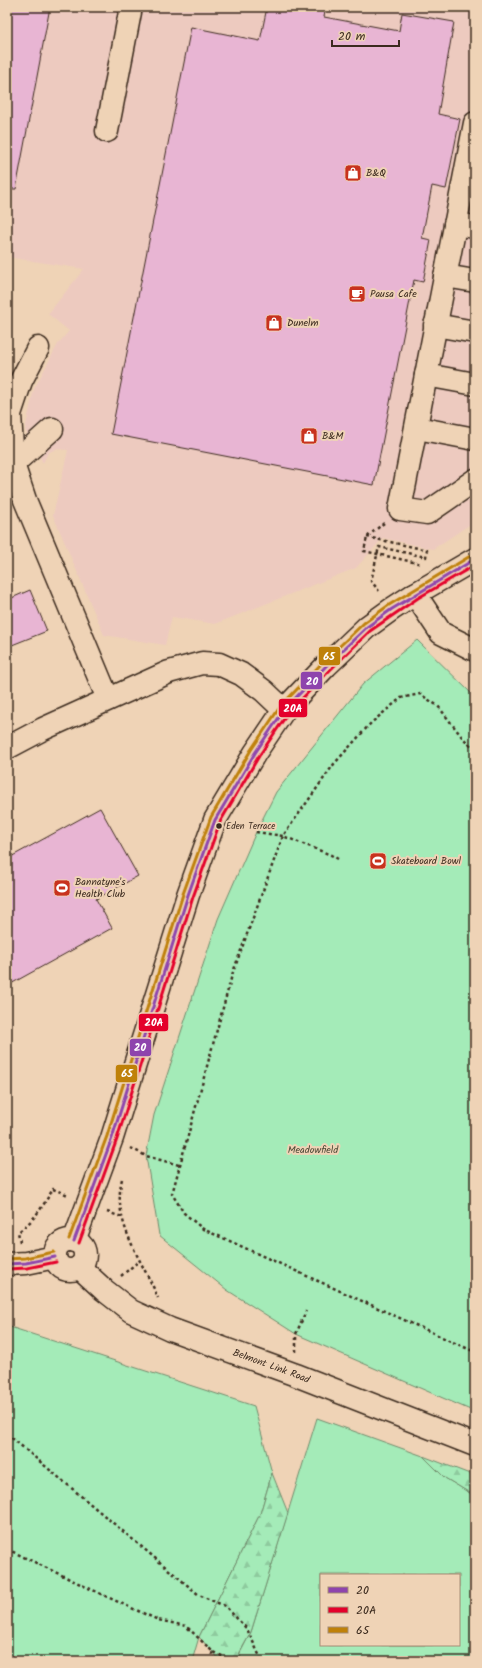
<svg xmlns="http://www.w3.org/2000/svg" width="482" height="1668" viewBox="0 0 482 1668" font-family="Kalam,sans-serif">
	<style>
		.built { fill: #edcabf }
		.green { fill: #a4ebb8; stroke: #708a6b; fill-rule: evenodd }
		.forest { fill: url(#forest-firs); stroke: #708a6b }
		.building { fill: #e8b5d3; stroke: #3b2a1e }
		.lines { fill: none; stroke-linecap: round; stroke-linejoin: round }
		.minor-casing { stroke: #3b2a1e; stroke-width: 25 }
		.path { stroke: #3b2a1e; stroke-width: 2.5; stroke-dasharray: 3 3; stroke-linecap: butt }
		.minor { stroke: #efd3b6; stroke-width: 22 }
		.bus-1-casing { stroke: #efd3b6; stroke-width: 6 }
		.bus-2-casing { stroke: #efd3b6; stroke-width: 6 }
		.bus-3-casing { stroke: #efd3b6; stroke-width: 6 }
		.bus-1 { stroke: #8e44ad; stroke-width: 3 }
		.bus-2 { stroke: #e4002b; stroke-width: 3 }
		.bus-3 { stroke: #bf8109; stroke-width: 3 }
		.bus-dot { fill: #3b2a1e; stroke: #efd3b6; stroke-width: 1.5 }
		.labels { text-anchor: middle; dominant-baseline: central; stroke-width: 4; stroke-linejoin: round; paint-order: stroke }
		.bus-label { font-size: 9px; fill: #3b2a1e; stroke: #efd3b6; text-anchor: start }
		.poi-label { font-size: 10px; fill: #3b2a1e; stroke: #efd3b6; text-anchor: start }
		.park-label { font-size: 10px; fill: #4b4735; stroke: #efd3b6 }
		.street-label { font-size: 10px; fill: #3b2a1e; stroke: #efd3b6 }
		.line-badge { stroke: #efd3b6; stroke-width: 1.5 }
		.badge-label { font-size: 11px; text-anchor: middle; font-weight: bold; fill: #fff }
	</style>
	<defs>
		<pattern id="forest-firs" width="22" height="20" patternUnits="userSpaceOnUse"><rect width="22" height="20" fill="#a4ebb8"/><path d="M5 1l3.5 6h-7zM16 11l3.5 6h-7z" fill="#8eca9e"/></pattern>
	</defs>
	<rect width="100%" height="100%" fill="#efd3b6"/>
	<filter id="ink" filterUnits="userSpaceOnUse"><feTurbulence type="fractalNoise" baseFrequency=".025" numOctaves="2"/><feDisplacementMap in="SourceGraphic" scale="8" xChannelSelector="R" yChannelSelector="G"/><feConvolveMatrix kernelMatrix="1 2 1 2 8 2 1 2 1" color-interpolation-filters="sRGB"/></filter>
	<g filter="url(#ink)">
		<path class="built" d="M7 7H475V521L433 549 383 538 356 568 215 624 172 617 165 645 104 635 53 515 68 450 56 449 48 453 43 463 25 430 34 389 58 344 69 331 48 314 84 269 7 257Z"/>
		<path class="green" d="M417 640 475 697V1412L296 1334 227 1290 159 1235 146 1156 154 1115 218 919 256 832 276 792 363 684Z
			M7 1326 254 1406 272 1473 260 1514 199 1637 192 1661H16L7 1657Z
			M317 1418 423 1456 445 1478 475 1496V1661H243L239 1655 251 1632ZM321 1575H459V1645H321Z"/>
		<path class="forest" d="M423 1456 475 1476V1496L445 1478Z
			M272 1473 288 1513 251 1632 239 1654 243 1661H221L199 1637 260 1514Z"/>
		<path class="building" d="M7 7H50L16 189H7Z
			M267 7H326L324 17 399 31 402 13 454 22 438 114 460 119 446 189 432 186 422 238 431 240 423 282 414 280 374 485 111 434 191 27 260 41Z
			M30 590 47 631 7 647V600Z
			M100 808 138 876 96 899 112 928 7 986V859Z"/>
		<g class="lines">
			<g class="minor-casing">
				<g id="minor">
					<path d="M475 123 400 509 427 513 475 480"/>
					<path d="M107 131 131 7"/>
					<path d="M455 224 475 227"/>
					<path d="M445 276 475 281"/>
					<path d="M435 325 475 332"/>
					<path d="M38 348 21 381 10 414 13 464 25 500 108 699"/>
					<path d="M426 375 475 384"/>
					<path d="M417 428 475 439"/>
					<path d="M13 464 52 429"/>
					<path d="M415 594 441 633 475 650"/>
					<path d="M7 748 43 729 169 672 202 663 219 664 241 674 264 691 284 710"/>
					<circle cx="70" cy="1255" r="15"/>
					<path d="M74 1241 112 1138 188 895 215 820 255 753 284 710 326 666 367 627 392 609 415 594 475 559"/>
					<path d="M7 1264 26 1263 55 1257"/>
					<path id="s1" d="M79 1267 104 1290 131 1311 170 1329 296 1375 475 1445"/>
				</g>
			</g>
			<path class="path" d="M384 523 367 537 364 551 422 564
				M367 537 427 550 426 557 379 547 371 581 379 591
				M475 750 462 737 438 706 420 694 401 698 371 723 334 764 283 836 232 975 172 1194 184 1213 203 1229 475 1352
				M256 832 283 836 331 855 338 859
				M131 1148 146 1156 179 1165
				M122 1179C111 1222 143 1261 158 1298
				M107 1212 122 1217
				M20 1242 18 1232C34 1221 43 1206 53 1189L68 1195
				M121 1276 139 1261
				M296 1352V1334L306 1311
				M7 1434 199 1595 225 1606 247 1629 262 1661
				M7 1549 101 1594 158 1620 186 1626 212 1651 232 1661
				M212 1652 215 1661"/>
			<use href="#minor" class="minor"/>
			<g class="bus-1-casing">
				<path id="bus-1" d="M74 1241 112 1138 188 895 215 820 255 753 284 710 326 666 367 627 392 609 475 559
					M7 1264 26 1263 55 1257"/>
			</g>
			<g class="bus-2-casing">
				<path id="bus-2" d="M79 1243 117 1139 193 897 220 822 259 756 288 713 330 670 370 631 418 598 475 565
					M7 1269 27 1268 56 1262"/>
			</g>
			<g class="bus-3-casing">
				<path id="bus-3" d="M69 1239 107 1136 183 894 211 817 251 750 280 707 322 663 364 623 389 605 472 555
					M7 1259 25 1258 54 1252"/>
			</g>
			<use href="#bus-1" class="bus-1"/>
			<use href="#bus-2" class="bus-2"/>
			<use href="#bus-3" class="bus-3"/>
		</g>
	</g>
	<defs>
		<g id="shop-square" transform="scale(0.9)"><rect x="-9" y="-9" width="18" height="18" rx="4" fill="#c8321e" stroke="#efd3b6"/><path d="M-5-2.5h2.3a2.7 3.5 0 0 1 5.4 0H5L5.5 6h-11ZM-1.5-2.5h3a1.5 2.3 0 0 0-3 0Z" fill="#fff"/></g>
		<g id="cafe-square" transform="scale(0.9)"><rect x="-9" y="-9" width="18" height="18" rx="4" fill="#c8321e" stroke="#efd3b6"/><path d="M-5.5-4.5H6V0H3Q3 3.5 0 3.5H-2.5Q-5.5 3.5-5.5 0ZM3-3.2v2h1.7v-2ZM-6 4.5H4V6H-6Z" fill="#fff"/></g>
		<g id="stadium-square" transform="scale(0.9)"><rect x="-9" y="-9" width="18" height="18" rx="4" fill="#c8321e" stroke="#efd3b6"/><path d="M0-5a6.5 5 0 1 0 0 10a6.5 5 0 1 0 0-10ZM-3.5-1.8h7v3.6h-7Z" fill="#fff"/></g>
	</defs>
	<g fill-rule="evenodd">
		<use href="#shop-square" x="353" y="173"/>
		<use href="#cafe-square" x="357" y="294"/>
		<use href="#shop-square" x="274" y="323"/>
		<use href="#shop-square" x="309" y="436"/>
		<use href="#stadium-square" x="378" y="861"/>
		<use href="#stadium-square" x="62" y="888"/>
	</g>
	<circle class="bus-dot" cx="219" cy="826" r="3.5"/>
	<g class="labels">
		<g class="bus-label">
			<text x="226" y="826">Eden Terrace</text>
		</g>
		<g class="poi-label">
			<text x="366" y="173">B&amp;Q</text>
			<text x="370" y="294">Pausa Cafe</text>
			<text x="287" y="323">Dunelm</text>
			<text x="322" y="436">B&amp;M</text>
			<text x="391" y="861">Skateboard Bowl</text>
			<text x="75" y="882">Bannatyne's<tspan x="75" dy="12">Health Club</tspan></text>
		</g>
		<g class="park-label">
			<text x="313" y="1150">Meadowfield</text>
		</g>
		<g class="street-label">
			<text stroke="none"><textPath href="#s1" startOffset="219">Belmont Link Road</textPath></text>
		</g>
	</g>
	<g class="line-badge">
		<rect x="318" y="646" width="23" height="20" rx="4" fill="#bf8109"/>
		<rect x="300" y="671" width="23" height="19" rx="4" fill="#8e44ad"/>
		<rect x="278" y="698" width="30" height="20" rx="4" fill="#e4002b"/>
		<rect x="138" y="1013" width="31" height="19" rx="4" fill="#e4002b"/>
		<rect x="129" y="1038" width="23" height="19" rx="4" fill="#8e44ad"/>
		<rect x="115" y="1064" width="23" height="19" rx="4" fill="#bf8109"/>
	</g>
	<g class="badge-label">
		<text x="329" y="660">65</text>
		<text x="312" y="685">20</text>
		<text x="293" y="712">20A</text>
		<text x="154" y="1026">20A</text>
		<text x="140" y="1051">20</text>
		<text x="127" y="1077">65</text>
	</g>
	<rect width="482" height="1668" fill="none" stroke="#efd3b6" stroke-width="24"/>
	<rect x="12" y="12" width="458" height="1644" fill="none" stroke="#3b2a1e" stroke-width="1.5" filter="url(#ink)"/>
	<rect x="320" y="1574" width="140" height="72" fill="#efd3b6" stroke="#a78f79"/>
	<rect x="328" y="1587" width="20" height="6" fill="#8e44ad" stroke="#a78f79"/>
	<text x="356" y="1594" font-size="12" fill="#3b2a1e">20</text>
	<rect x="328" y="1607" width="20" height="6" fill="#e4002b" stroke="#a78f79"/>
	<text x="356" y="1614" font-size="12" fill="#3b2a1e">20A</text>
	<rect x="328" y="1627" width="20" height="6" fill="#bf8109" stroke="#a78f79"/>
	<text x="356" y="1634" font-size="12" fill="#3b2a1e">65</text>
	<path d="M332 40v6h67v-6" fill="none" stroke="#3b2a1e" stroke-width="2"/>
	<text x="338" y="40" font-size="12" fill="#3b2a1e" stroke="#efd3b6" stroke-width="3" paint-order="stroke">20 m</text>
</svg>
